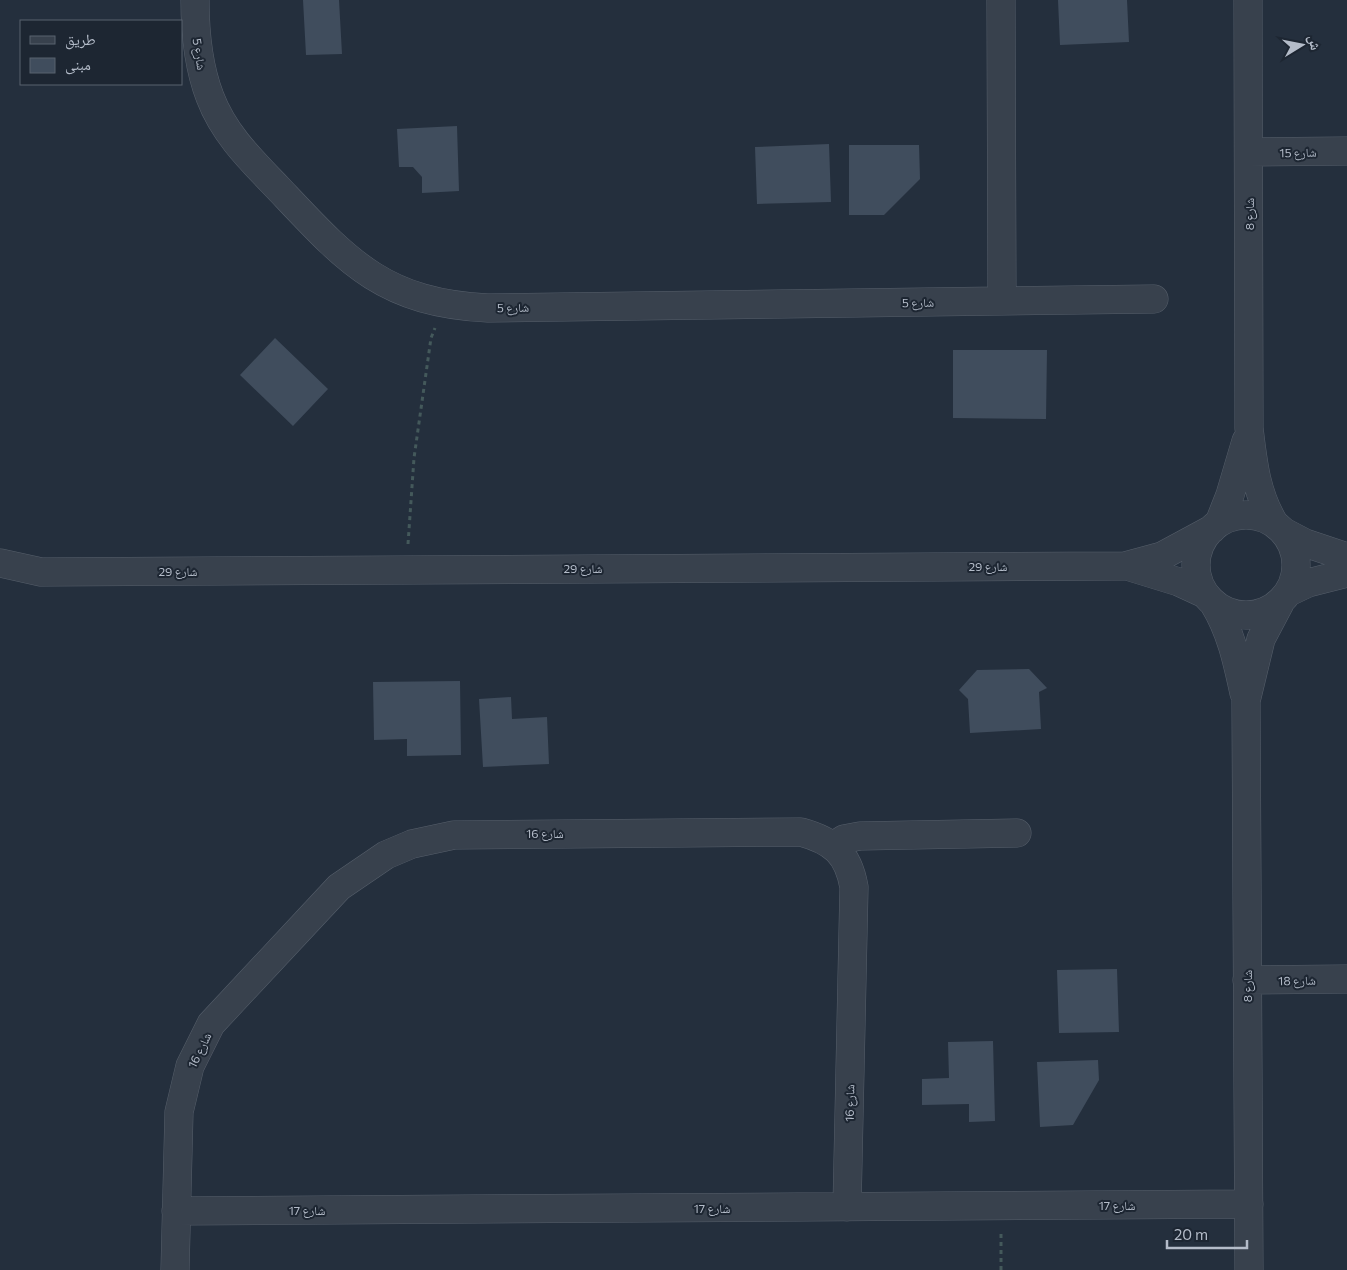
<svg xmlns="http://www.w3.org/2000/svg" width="1347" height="1270" viewBox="0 0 1347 1270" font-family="Commissioner,'Noto Naskh Arabic',sans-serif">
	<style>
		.building { fill: #404d5d }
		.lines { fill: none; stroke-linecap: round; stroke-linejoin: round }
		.minor-casing { stroke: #565f6b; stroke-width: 29 }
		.path { stroke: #44595b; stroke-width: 3; stroke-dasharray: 4 4; stroke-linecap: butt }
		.minor { stroke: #38414d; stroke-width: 28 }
		.labels { text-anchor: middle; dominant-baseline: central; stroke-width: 4; stroke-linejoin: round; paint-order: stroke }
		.street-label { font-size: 12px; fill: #b4bcc9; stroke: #1d2632 }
	</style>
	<rect width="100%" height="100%" fill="#242f3d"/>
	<path class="building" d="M303 0H339L342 54 306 55Z
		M1058 0H1127L1129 42 1060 45Z
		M457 126 459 191 422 193V177L413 167H399L397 129Z
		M829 144 831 202 757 204 755 147Z
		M849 145H919L920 179 884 215H849Z
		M275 338 328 389 293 426 240 375Z
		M953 350H1047L1046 419 953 418Z
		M1029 669 1047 688 1039 692 1041 729 970 733 968 699 959 690 977 670Z
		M460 681 461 755 407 756V739L374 740 373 682Z
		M511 697 512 719 547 717 549 764 483 767 479 699Z
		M1117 969 1119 1032 1059 1033 1057 970Z
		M993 1041 995 1121 969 1122V1104L922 1105V1079L949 1078 948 1042Z
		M1098 1060 1099 1080 1073 1125 1040 1127 1037 1062Z"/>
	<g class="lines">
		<g class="minor-casing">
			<path id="minor" d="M195 0C195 33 198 66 210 97 224 134 251 160 278 188 346 260 382 303 488 308L1154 299
				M1001 0 1002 301
				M1248 0 1249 428C1253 462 1256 493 1274 523
				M1249 152 1347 151
				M1196 565a50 50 0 1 1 100 0a50 50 0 1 1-100 0Z
				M1219 523 1230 495 1246 441
				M1284 532 1305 543 1347 557
				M0 563 41 572 1125 566 1162 556 1212 529
				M1127 566 1179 582 1205 594
				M1289 592 1308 583 1347 573
				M1214 604C1231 632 1237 661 1244 693
				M833 846 844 839 860 836 1017 833
				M1247 980 1347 979
				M176 1211 1249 1204
				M175 1270 179 1112 190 1066 211 1024 339 887 386 855 412 844 454 835 801 832C833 841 848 853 854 887L847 1207
				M1249 1270 1246 701 1261 639 1280 603"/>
		</g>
		<path class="path" d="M408 544 414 458 431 338 435 328
			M1001 1270V1232"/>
		<use href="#minor" class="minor"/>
	</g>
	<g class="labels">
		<g class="street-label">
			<text transform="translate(200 54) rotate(81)">شارع 5</text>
			<text transform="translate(1298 152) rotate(-1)">شارع 15</text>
			<text transform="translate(1249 214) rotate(-90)">شارع 8</text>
			<text transform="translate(918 302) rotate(-1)">شارع 5</text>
			<text transform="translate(513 307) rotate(-1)">شارع 5</text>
			<text x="988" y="566">شارع 29</text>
			<text x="583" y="568">شارع 29</text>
			<text x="178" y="571">شارع 29</text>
			<text x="545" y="833">شارع 16</text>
			<text transform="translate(1297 980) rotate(-1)">شارع 18</text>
			<text transform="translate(1247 986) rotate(-90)">شارع 8</text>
			<text transform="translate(199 1050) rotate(-64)">شارع 16</text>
			<text transform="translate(849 1103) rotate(-89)">شارع 16</text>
			<text x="1117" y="1205">شارع 17</text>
			<text x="712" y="1208">شارع 17</text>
			<text x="307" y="1210">شارع 17</text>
		</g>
	</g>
	<rect x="20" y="20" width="162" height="65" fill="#1d2632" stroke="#59626e"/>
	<rect x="30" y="36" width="25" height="8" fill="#38414d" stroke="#59626e"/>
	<text x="65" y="45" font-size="15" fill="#b4bcc9">طريق</text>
	<rect x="30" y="58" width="25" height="15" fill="#404d5d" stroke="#59626e"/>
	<text x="65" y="70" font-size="15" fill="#b4bcc9">مبنى</text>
	<g transform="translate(1302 45) rotate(80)" stroke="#1d2632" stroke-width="4" paint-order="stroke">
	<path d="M0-4L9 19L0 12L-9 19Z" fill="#b4bcc9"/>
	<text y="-8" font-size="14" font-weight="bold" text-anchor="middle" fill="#b4bcc9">ش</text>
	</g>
	<path d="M1167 1240v8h80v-8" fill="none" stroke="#b4bcc9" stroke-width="2.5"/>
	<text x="1174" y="1240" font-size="15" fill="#b4bcc9" stroke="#1d2632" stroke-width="4" paint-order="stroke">20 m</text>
</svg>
